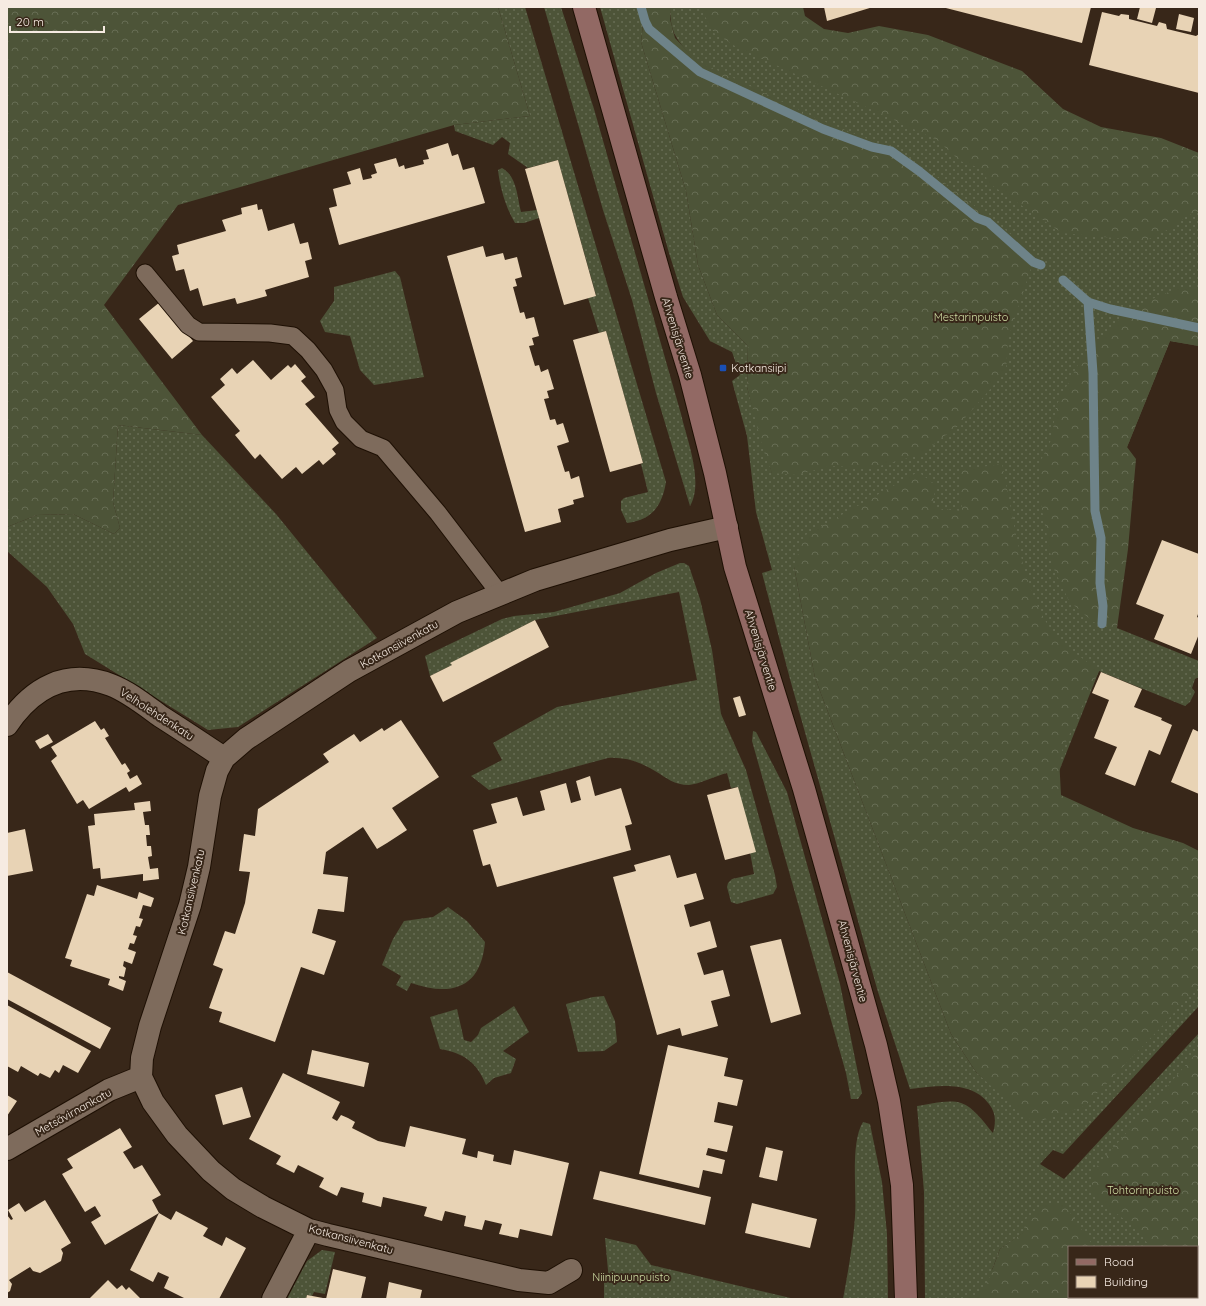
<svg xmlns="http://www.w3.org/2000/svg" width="1206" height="1306" viewBox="0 0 1206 1306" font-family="Quicksand,sans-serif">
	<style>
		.grass { fill: url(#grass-dots); fill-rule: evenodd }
		.forest { fill: url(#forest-crowns) }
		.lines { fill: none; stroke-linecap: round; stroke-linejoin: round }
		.stream { stroke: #6e8389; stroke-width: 9 }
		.building { fill: #e8d3b5 }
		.service-casing { stroke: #1e1004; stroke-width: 19 }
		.minor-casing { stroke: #1e1004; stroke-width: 24 }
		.secondary-casing { stroke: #1e1004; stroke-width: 24 }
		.service { stroke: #7e6b5c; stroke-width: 17 }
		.minor { stroke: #7e6b5c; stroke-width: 22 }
		.secondary { stroke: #926964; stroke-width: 22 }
		.transit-dot { fill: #1a4fb4; stroke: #382719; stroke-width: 1.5 }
		.labels { text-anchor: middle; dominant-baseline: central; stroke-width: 4; stroke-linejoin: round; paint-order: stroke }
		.park-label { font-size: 11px; fill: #d1dfa6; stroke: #382719 }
		.street-label { font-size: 11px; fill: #f6ebe2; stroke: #382719 }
		.poi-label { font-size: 11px; fill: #f6ebe2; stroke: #382719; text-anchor: start }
	</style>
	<defs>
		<pattern id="grass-dots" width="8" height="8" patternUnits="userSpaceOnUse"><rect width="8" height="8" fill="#4d5438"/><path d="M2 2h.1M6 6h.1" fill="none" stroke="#676d54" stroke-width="1.8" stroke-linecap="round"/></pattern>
		<pattern id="forest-crowns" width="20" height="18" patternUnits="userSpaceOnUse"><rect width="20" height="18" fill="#4d5438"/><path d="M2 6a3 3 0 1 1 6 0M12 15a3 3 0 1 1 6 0" fill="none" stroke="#676d54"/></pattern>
	</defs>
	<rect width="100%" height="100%" fill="#382719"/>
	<path class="grass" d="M498 7H525L666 482C662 506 652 520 627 523L621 510V501L624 498 648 492 641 464 643 463 606 331 599 333 588 298 596 295 558 160 528 168 508 154 510 143 502 137 493 145 455 131 454 125 530 116Z
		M544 7H561L594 109 681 414C687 440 704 482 690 506L656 393 632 300 603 210Z
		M600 7H645L641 42 686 191 698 265 717 315 748 346 747 387 772 473 696 61C678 41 670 35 670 7H729L1199 188V346L1170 341 1119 467 1117 628 1199 661V677L1195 679 1192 688 1195 692 1190 702 1185 706 1099 671 1046 804 1199 865V1006L1063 1154 1053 1150 1040 1164 1064 1179 1199 1033V1299H925L924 1192 917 1106C930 1104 949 1099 961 1103 974 1107 985 1124 993 1133 996 1122 996 1113 989 1104 971 1080 937 1086 910 1089L878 992 790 679 762 573 772 570 756 512 747 436 732 381 740 375 732 352 710 341 683 297 669 253ZM794 566 984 1079 976 1072 951 1034 815 678ZM1025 1232 992 1270 1000 1249ZM1069 1247H1197V1297H1069Z
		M502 168C517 176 517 197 521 212L537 210 539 218 524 223H515C506 208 500 188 498 170Z
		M395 271 400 277 424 377 374 385 360 370 350 336 325 332 320 321 334 301V287Z
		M118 425 202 435 276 514 377 638 238 727 208 730 85 654 73 624 47 587 7 551V527L37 515 73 514 114 534 120 528 113 502Z
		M680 563H684L689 566 700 599 712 650 721 714 746 770 775 875 777 887 773 894 737 904 731 902 727 887 728 883 732 879 754 874 738 787 731 788 727 773C716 776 699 784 689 785 674 785 667 778 655 771 640 762 626 757 608 758L489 790 471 776 502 760 493 743 557 707 697 680 679 592 535 620 451 663 452 665 430 676 425 656 502 619 514 616 554 612 620 593 656 573Z
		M753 731 756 732 787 792 840 984 862 1093 858 1099H851L846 1073 752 741Z
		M448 907 467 921 485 942C481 988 452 997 411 983L407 991 396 985 401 976 382 965 393 939 404 921 433 917Z
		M604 996 615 1021 617 1042 604 1051 578 1052 566 1004 593 997Z
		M514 1006 529 1032 503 1051 516 1059 511 1073 494 1078 486 1085C477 1062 463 1053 440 1049L430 1017 457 1009 464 1040 471 1042 478 1035 481 1028Z
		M863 1122 870 1124 882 1182 887 1234 888 1299H843C848 1272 853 1244 855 1217 857 1191 850 1143 863 1122Z
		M605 1238 636 1245 651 1265 795 1299H604V1280L609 1281Z
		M322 1250 335 1252 325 1294 314 1292 312 1296 307 1295 306 1299H287L307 1261Z"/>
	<path class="forest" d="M7 7H498L530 116 454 125 178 205 104 305 202 435 118 425 113 502 120 528 114 534 73 514 37 515 7 527Z
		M645 7H670V19L675 38 696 60 816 118 899 152 940 179 1030 249 1033 262 1008 339 1006 371 958 426 919 455 872 468 830 466 797 475 772 473 763 449 747 387 748 346 717 315 698 265 686 191 641 42Z
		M700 7H803L805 16 824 29 848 33 879 26 928 35 1022 71 1063 109 1101 127 1161 138 1199 153V211L1185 217 1177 225 1145 241 1062 233 987 182 985 170 960 161 937 140 735 46 714 33Z
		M1179 288 1199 289V346L1170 341 1127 447 1136 459 1128 549 1117 628 1093 622 1069 601 1053 567 1041 505V460L1052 438 1056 406 1080 361 1118 321 1152 299Z
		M1002 464C1013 513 1022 596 1055 634 1067 648 1085 660 1099 671L1059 757 1061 795 1133 828 1183 843 1199 851V984L1165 1023 1085 1106 1044 1120 1032 1121 1006 1100 976 1072 951 1034 815 678 794 566 804 536 918 472 936 485 932 508 962 511 959 470Z
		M1199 1050V1299H1190L1188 1297H1197V1247H1150L1137 1229 1092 1195V1172Z
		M1044 1203 1064 1204 1094 1247H1069V1297H1129L1131 1299H963L984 1292 1000 1249 1024 1232 1025 1220Z"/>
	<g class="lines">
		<path class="stream" d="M641 7 645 21 649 29 700 72 823 129 872 147 891 151 919 171 977 218 988 222 1033 262 1041 265
			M1063 280 1088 302 1093 373 1095 511 1101 538 1100 583 1103 606 1102 624
			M1088 302 1110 309 1199 328"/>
	</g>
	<path class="building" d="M824 7H873L827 21Z
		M942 7H1091L1082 43Z
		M1140 7 1156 8 1152 23 1137 19Z
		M1102 12 1119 16 1121 14 1129 15V19L1157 26 1159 22 1166 24 1167 29 1196 36 1199 34V93L1089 65Z
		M1179 14 1194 18 1191 32 1176 29Z
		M448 143 452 156 458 154 463 170 474 167 485 203 339 245 329 208 337 206 333 189 351 184 347 172 360 168 363 180 372 178 371 175 377 173 374 164 396 158 399 167 404 165 405 169 424 164 423 160 429 159 426 150Z
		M558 160 596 296 564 305 525 169Z
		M257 204 258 210 262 209 268 231 294 223 300 244 308 242 312 259 305 261 309 277 265 290 267 296 237 304 235 298 203 306 198 288 190 291 184 269 176 271 172 256 179 254 177 245 226 231 222 220 242 214 241 208Z
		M483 246 486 257 503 253 505 260 517 257 522 277 515 279 517 286 513 287 520 313 524 312 526 319 534 317 539 336 532 338 534 345 529 346 535 366 539 365 541 372 548 369 554 389 547 391 549 398 544 399 550 420 555 419 557 425 563 423 569 442 557 446 565 472 569 471 571 479 579 476 584 497 573 500 574 504 558 509 561 522 525 532 447 256Z
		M160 302 193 341 172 359 139 319Z
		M606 331 643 463 610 472 573 340Z
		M253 360 271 380 288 365 291 368 295 364 306 377 301 381 315 397 305 404 339 443 332 449 336 454 323 465 319 460 302 474 296 467 282 479 260 454 255 459 235 435 240 431 211 397 225 385 220 379 232 368 237 374Z
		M1162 540 1199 554V611L1197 617 1199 618V634L1191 654 1154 639 1164 615 1136 604Z
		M535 620 549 647 443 702 430 676 452 665 450 663Z
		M1101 672 1142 689 1134 707 1162 718 1161 720 1172 725 1160 755 1149 750 1135 786 1105 774 1117 747 1094 738 1109 700 1092 693Z
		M740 696 746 715 739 717 733 698Z
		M401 720 439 777 392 808 407 830 387 843 377 849 363 827 326 852 323 874 348 877 344 912 318 909 312 933 336 941 324 975 301 967 275 1042 219 1022 222 1012 209 1008 223 969 213 965 225 931 235 934 245 903 250 872 239 871 244 834 255 836 258 809 329 762 323 754 354 734 360 742 382 728 384 731Z
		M95 721 101 730 104 728 109 736 105 738 122 765 125 763 130 771 127 773 130 779 137 775 142 784 129 792 126 787 89 809 83 800 77 804 51 761 57 756 51 747Z
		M1193 729 1199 732V794L1171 782Z
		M48 734 53 742 40 749 35 741Z
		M590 776 595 796 621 788 632 824 625 826 631 850 497 887 490 864 483 866 473 830 497 823 491 804 517 797 523 816 545 810 540 791 566 783 571 803 581 800 576 781Z
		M738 787 756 852 725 860 707 795Z
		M150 801 151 811 143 812 145 825H149L150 835H146L147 846H151L152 856 148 857 150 869 158 868 159 879 143 881V874L101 879 100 868 93 869 88 826 95 825 94 814 135 810 134 803Z
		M25 829 33 871 7 876V833Z
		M670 855 677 878 696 873 704 899 684 905 690 927 710 921 717 947 697 953 704 975 723 970 730 996 711 1001 718 1026 682 1036 680 1028 657 1035 613 877 636 871 634 865Z
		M97 885 137 899 139 892 154 898 151 907 143 905 139 918 143 919 140 927 136 926 133 935 137 936 134 944 130 943 128 949 136 952 132 964 124 961 123 966 126 968 124 977 119 976V978L126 981 123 991 108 985 110 979 70 966 72 960 65 958 87 894 94 896Z
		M781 939 801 1014 771 1023 750 946Z
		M7 972 111 1028 100 1049 7 999Z
		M7 1005 91 1051 78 1073 63 1065 59 1073 55 1070 50 1078 40 1073 38 1076 21 1066 18 1072 7 1066Z
		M668 1045 728 1058 724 1076 743 1080 737 1106 718 1102 714 1122 733 1126 727 1152 708 1148 706 1155 725 1160 722 1174 703 1170 699 1188 639 1174Z
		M312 1050 369 1063 364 1087 307 1074Z
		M283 1073 340 1102 332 1118 337 1121 341 1115 348 1118 355 1122 352 1128 378 1141 405 1147 410 1126 466 1139 462 1154 477 1158 478 1151 494 1155 493 1161 511 1165 514 1150 569 1163 552 1236 520 1229 518 1238 499 1234 502 1224 485 1220 482 1230 464 1226 466 1216 445 1211 442 1221 424 1216 427 1207 383 1197 381 1207 362 1202 364 1193 341 1187 337 1196 319 1187 324 1178 298 1165 294 1173 276 1164 281 1156 249 1139Z
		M242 1087 251 1117 223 1125 215 1095Z
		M7 1095 17 1101 7 1116Z
		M120 1128 132 1147 123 1152 134 1169 142 1165 161 1195 152 1200 159 1213 171 1220 176 1211 208 1228 203 1236 222 1246 226 1237 246 1248 219 1299H186L164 1288 169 1277 158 1272 153 1282 130 1270 159 1213 105 1245 91 1222 101 1216 95 1206 85 1212 62 1174 73 1168 67 1159Z
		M766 1147 783 1151 777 1181 759 1177Z
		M600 1171 711 1197 705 1225 593 1199Z
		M45 1200 71 1243 61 1249 63 1253 61 1261 40 1273 33 1271 30 1267 9 1280 12 1284 10 1291 7 1293V1215L11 1220 13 1219 8 1210 19 1203 25 1212Z
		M752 1203 817 1219 810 1248 745 1233Z
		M333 1269 366 1277 361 1299H326Z
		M108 1280 117 1289 122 1285 126 1290 129 1287 141 1299H89Z
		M389 1282 422 1290 420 1299H386Z
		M307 1295 323 1298V1299H306Z"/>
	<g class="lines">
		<g class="service-casing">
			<path id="service" d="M145 273 188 325 199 332 270 333 293 336 308 350 324 370 335 390 338 410 344 422 361 439 383 448 438 513 500 594"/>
		</g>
		<g class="minor-casing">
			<path id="minor" d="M7 725C32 688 66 668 111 685 129 692 145 705 160 716 182 730 203 744 224 758
				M7 1149 109 1090 141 1077
				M571 1270 549 1283 519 1280 328 1235 309 1230 263 1207 233 1189 211 1171 177 1135 153 1102 141 1077 142 1058 150 1026 190 905 199 867 210 796 217 771 224 758 246 739 349 671 457 612 535 580 670 540 727 527
				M273 1299 309 1230"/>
		</g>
		<g class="secondary-casing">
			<path id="secondary" d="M584 7 666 297 690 375 715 473 735 567 804 789 876 1045 889 1101 902 1185 906 1299"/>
		</g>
		<use href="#service" class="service"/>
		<use href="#minor" class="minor"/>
		<use href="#secondary" class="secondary"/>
	</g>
	<rect class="transit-dot" x="719" y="364" width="8" height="8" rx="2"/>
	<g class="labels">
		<g class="park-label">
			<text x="971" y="317">Mestarinpuisto</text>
			<text x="1143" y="1190">Tohtorinpuisto</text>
			<text x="631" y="1277">Niinipuunpuisto</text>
		</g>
		<g class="street-label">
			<text transform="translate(678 338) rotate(73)">Ahvenisjärventie</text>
			<text transform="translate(399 644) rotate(-29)">Kotkansiivenkatu</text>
			<text transform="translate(761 650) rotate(73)">Ahvenisjärventie</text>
			<text transform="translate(157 714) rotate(33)">Velholehdenkatu</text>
			<text transform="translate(191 892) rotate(-77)">Kotkansiivenkatu</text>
			<text transform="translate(853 961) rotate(75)">Ahvenisjärventie</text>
			<text transform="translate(73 1112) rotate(-29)">Metsävirnankatu</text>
			<text transform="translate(351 1239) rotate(15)">Kotkansiivenkatu</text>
		</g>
		<g class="poi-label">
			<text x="731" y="368">Kotkansiipi</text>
		</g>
	</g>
	<rect width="1206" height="1306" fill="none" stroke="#f6ebe2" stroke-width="16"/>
	<rect x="1068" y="1246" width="130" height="52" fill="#382719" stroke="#847569"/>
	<rect x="1076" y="1259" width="20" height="6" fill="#926964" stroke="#847569"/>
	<text x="1104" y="1266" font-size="12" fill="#f6ebe2">Road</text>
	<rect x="1076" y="1276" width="20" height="12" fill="#e8d3b5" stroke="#847569"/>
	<text x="1104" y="1286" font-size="12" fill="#f6ebe2">Building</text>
	<path d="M10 26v6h94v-6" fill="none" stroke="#f6ebe2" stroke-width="2"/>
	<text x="16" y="26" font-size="12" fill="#f6ebe2" stroke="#382719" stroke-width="3" paint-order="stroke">20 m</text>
</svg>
